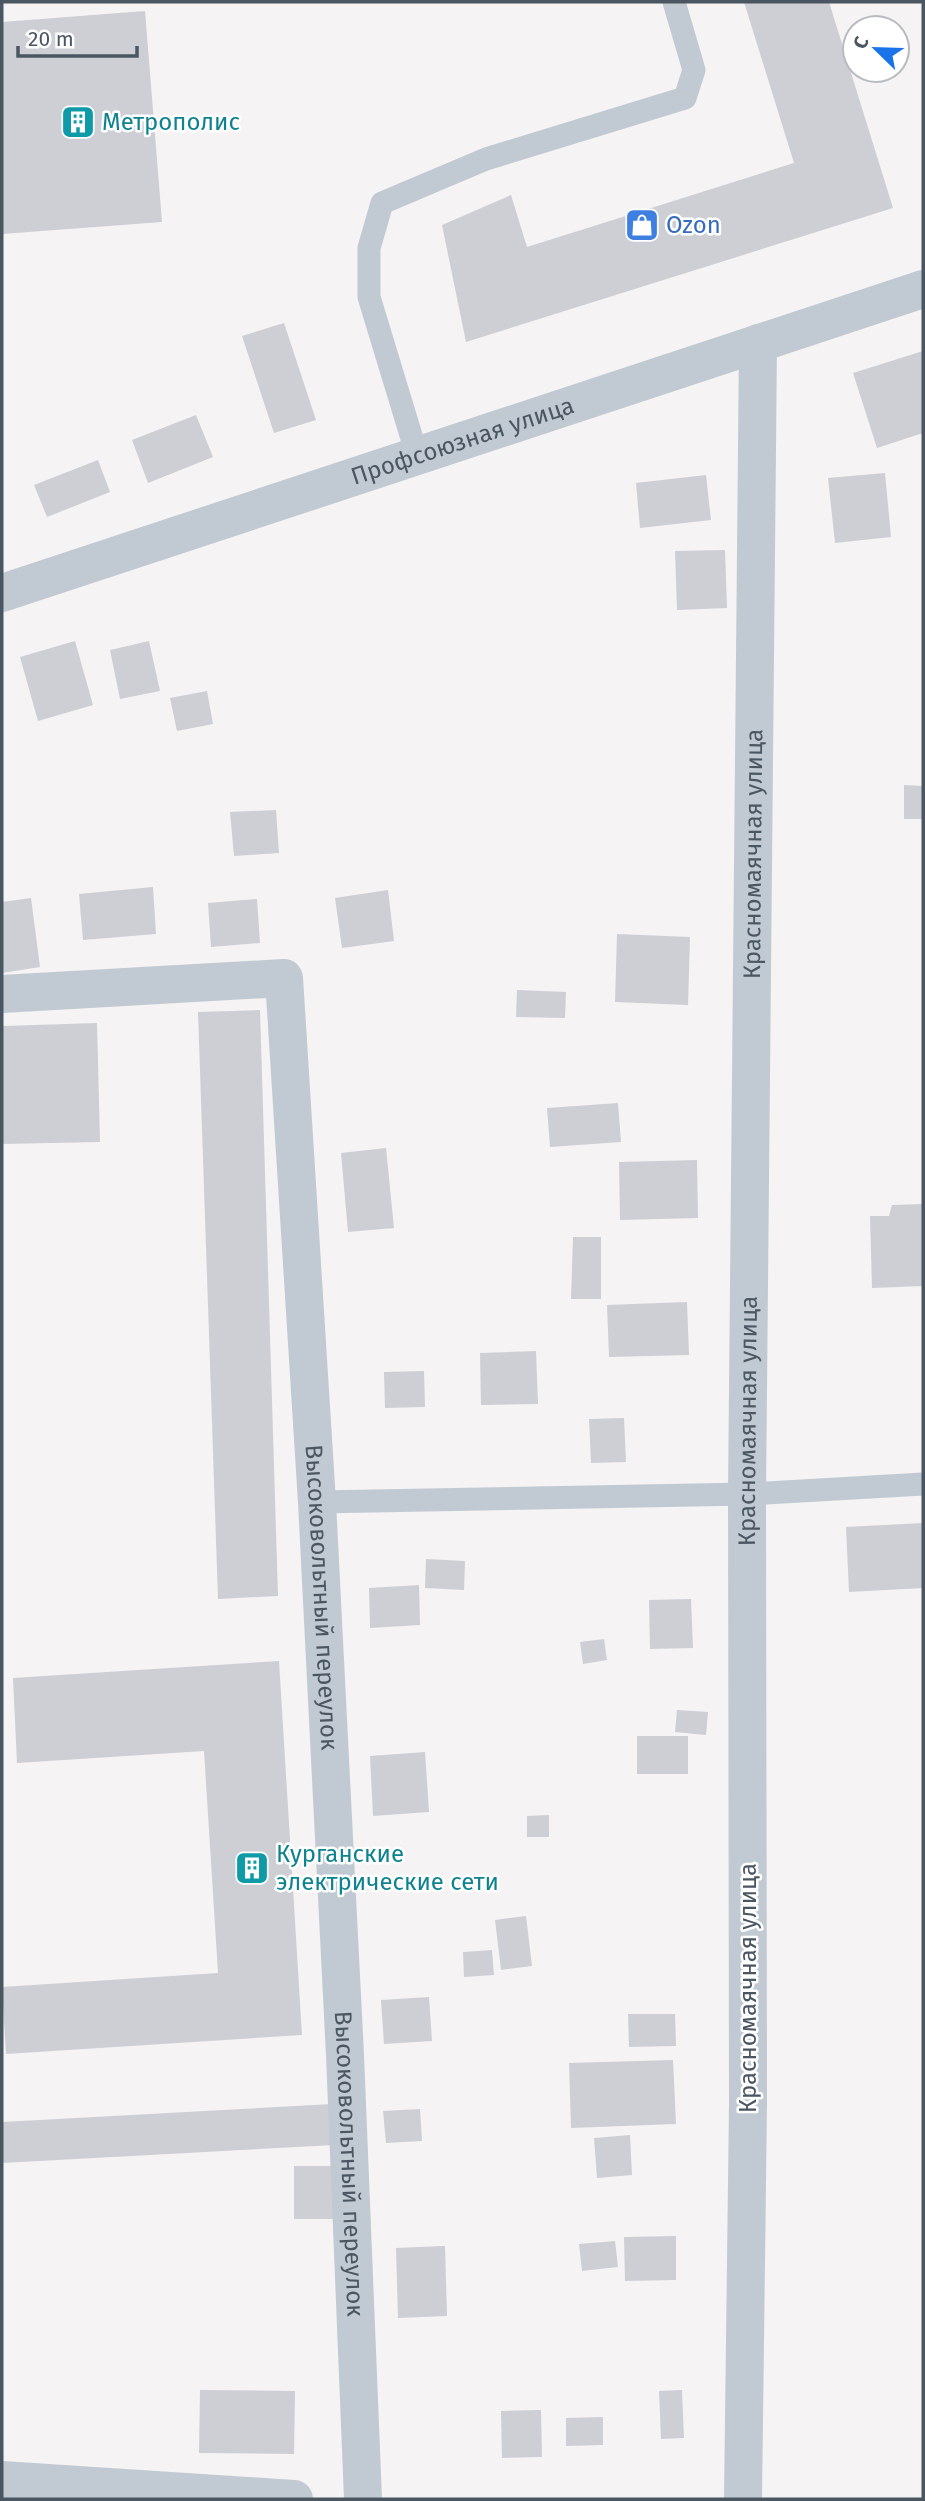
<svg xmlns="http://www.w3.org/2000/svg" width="925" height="2501" viewBox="0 0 925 2501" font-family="'Fira Sans',sans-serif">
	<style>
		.building { fill: #cdcfd5 }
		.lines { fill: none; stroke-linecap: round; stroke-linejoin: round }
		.lane { stroke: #c1cad2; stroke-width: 23 }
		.street { stroke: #c1cad2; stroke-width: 38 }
		.labels { text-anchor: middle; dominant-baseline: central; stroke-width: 5; stroke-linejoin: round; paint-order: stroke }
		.culture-label { font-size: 24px; fill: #0d838f; stroke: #fff; text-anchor: start }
		.shop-label { font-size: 24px; fill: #366cbe; stroke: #fff; text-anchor: start }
		.street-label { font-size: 24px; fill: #4a5661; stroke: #fff }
	</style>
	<rect width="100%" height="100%" fill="#f5f3f3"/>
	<path class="building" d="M744 2H829L893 208 466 342 442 225 511 195 527 247 794 163Z
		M145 11 162 222 2 234V22Z
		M284 323 316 420 274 433 242 336Z
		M923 351V433L877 448 853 373Z
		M196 415 213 457 148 483 132 440Z
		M98 460 110 492 47 517 34 485Z
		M885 473 891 537 835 543 828 478Z
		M706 475 711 520 640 528 636 483Z
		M725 550 727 608 677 610 675 551Z
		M75 641 93 705 38 721 20 657Z
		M149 641 160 691 120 699 110 650Z
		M207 691 213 724 177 731 170 698Z
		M904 785 923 786V819H904Z
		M276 810 279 853 234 856 230 812Z
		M153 887 156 934 83 940 79 894Z
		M388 890 394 941 342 948 335 898Z
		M31 898 40 967 2 973V902Z
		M257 899 260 943 211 947 208 903Z
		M617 934 690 937 688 1005 615 1002Z
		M517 990 566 992 565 1018 516 1017Z
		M260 1010 278 1596 218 1599 198 1012Z
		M97 1023 100 1142 2 1144V1026Z
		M618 1103 621 1142 550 1147 547 1108Z
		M386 1148 394 1228 348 1232 341 1153Z
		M697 1160 698 1218 620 1220 619 1162Z
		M923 1204V1286L872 1288 870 1216H889L892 1205Z
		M573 1237H601V1299H571Z
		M687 1302 689 1355 609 1357 607 1305Z
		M536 1351 538 1404 481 1405 480 1353Z
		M424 1371 425 1407 385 1408 384 1372Z
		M624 1418 626 1462 591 1463 589 1419Z
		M923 1523V1588L849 1592 846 1527Z
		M426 1559 465 1561 464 1590 425 1588Z
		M419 1585 420 1625 370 1628 369 1588Z
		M691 1599 693 1648 650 1649 649 1600Z
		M604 1639 607 1660 583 1664 580 1642Z
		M279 1661 302 2035 6 2054 2 1987 218 1973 204 1751 17 1763 13 1678Z
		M677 1710 708 1712 706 1735 675 1732Z
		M637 1736H688V1774H637Z
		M425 1752 429 1812 373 1816 370 1756Z
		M549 1815V1837H527V1816Z
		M526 1916 532 1966 501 1970 495 1920Z
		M492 1950 494 1975 464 1977 463 1952Z
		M429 1997 432 2041 384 2044 381 2000Z
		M628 2014H675L676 2046 629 2047Z
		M673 2060 676 2124 571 2128 569 2063Z
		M332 2104 334 2145 2 2163V2122Z
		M420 2109 422 2141 386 2143 383 2111Z
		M630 2135 632 2175 597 2178 594 2138Z
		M294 2166H343V2219H294Z
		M676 2236V2280L625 2281 624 2237Z
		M615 2241 618 2267 582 2271 579 2244Z
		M445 2246 447 2316 398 2318 396 2248Z
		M200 2390 295 2391 294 2454 199 2453Z
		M682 2390 684 2438 661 2439 659 2391Z
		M541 2410 542 2457 502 2458 501 2411Z
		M603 2417V2445L566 2446V2418Z"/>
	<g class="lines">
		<path class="lane" d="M417 455 369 297V248L382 203 486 159 685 98 694 70 674 2
			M317 1502 747 1494 923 1484"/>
		<g class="street">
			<path id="s1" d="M2 593 923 289"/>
			<path id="s2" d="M2 994 284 978 317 1502 345 2055 363 2499"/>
			<path d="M2 2480 294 2499"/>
			<path id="s3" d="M743 2499 748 2104 747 1494 758 343"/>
		</g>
	</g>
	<defs>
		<g id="building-square" transform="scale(1.75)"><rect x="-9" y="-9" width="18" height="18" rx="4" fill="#0f9aa8" stroke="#fff"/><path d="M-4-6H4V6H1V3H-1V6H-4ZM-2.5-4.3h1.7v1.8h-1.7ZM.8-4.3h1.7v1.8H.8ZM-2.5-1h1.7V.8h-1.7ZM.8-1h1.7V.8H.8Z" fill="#fff"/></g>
		<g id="shop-square" transform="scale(1.75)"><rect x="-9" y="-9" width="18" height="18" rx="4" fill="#3f7fe0" stroke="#fff"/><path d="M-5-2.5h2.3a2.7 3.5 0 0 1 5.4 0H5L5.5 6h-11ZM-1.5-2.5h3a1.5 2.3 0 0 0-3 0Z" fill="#fff"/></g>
	</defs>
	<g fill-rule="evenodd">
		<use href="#building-square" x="78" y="122"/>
		<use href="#shop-square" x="642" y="225"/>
		<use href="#building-square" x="252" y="1868"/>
	</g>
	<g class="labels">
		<g class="culture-label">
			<text x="102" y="122">Метрополис</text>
			<text x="276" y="1854">Курганские<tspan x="276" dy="28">электрические сети</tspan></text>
		</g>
		<g class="shop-label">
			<text x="666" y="225">Ozon</text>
		</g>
		<g class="street-label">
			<text stroke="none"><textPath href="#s1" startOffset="485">Профсоюзная улица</textPath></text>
			<text stroke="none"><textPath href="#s3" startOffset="1645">Красномаячная улица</textPath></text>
			<text stroke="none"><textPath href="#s3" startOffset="1078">Красномаячная улица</textPath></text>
			<text stroke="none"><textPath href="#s2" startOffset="903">Высоковольтный переулок</textPath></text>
			<text transform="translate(748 1988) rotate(-90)">Красномаячная улица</text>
			<text stroke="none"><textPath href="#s2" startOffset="1470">Высоковольтный переулок</textPath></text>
		</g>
	</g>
	<rect width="925" height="2501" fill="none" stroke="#4a5661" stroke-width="7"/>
	<g transform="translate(876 49) rotate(293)"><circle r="33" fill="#ffffff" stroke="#b7bbc0" stroke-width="2"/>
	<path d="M0-5L12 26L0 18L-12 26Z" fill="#1a73e8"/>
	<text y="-10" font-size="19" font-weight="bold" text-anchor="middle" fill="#4a5661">С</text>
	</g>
	<path d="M18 46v10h119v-10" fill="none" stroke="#4a5661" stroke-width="3.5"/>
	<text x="28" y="46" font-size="21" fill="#4a5661" stroke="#ffffff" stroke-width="5" paint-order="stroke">20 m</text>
</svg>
